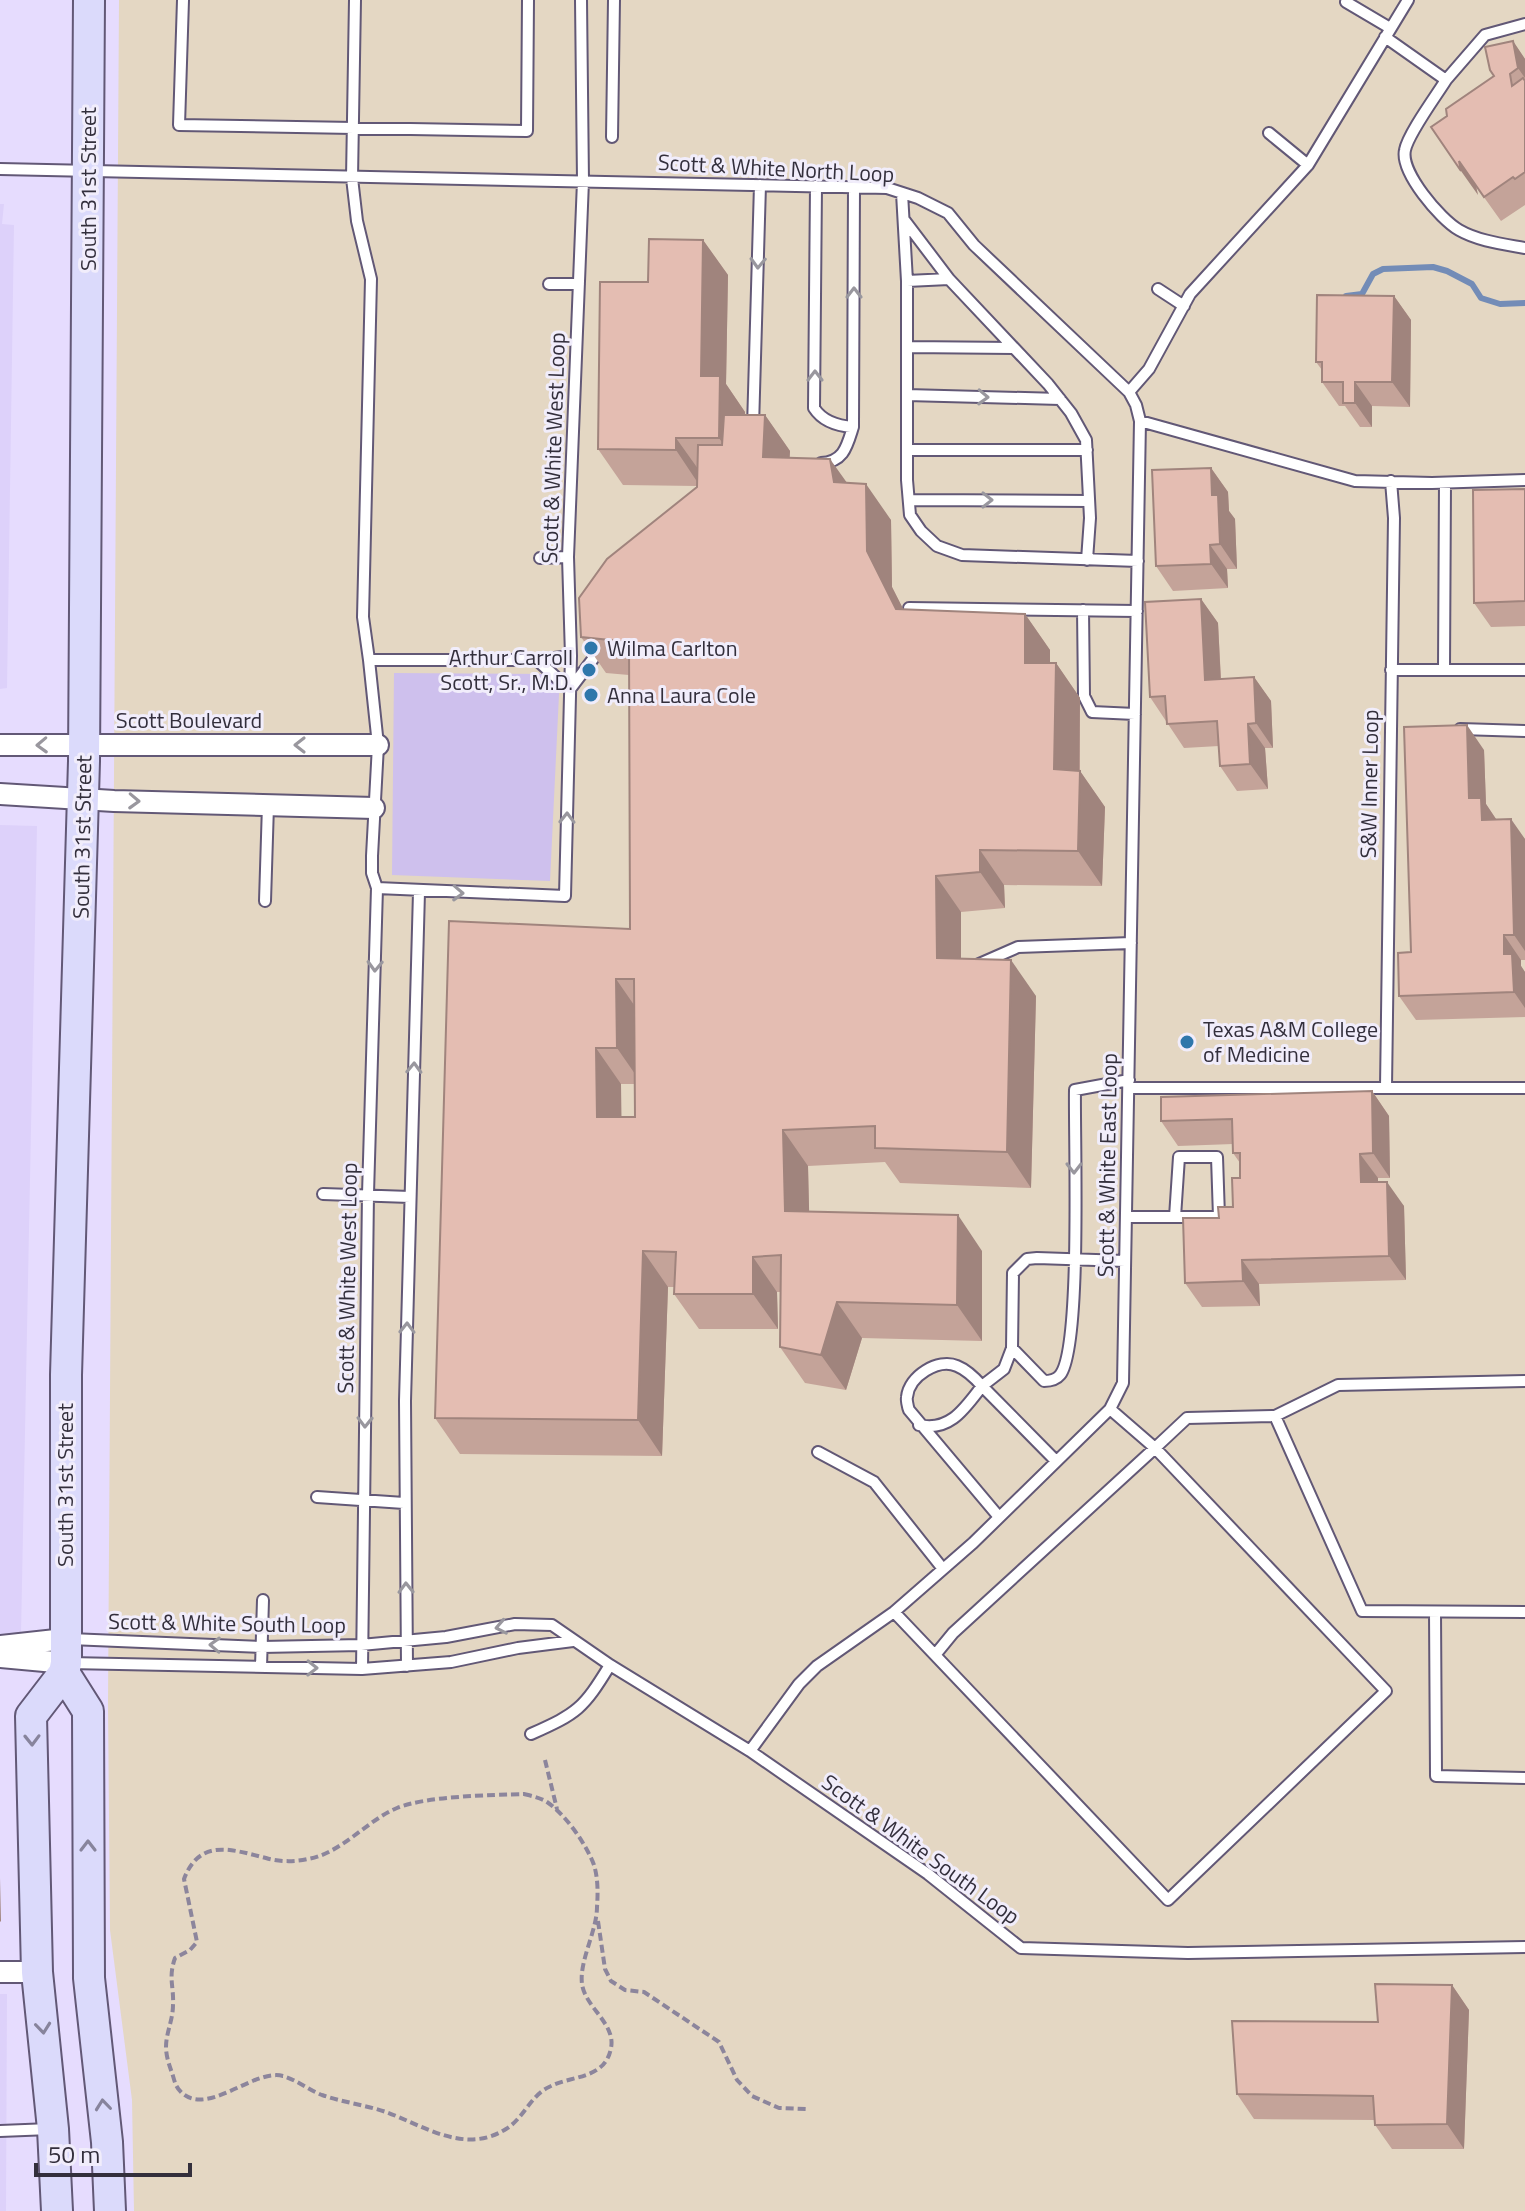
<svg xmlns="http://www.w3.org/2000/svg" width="1525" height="2211" viewBox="0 0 1525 2211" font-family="'Titillium Web',sans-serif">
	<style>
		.built { fill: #ddd1fa }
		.medical { fill: #e4d7c3 }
		.green { fill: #cec0ed }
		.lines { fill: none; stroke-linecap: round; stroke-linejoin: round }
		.stream { stroke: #738cb7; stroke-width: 6 }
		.lane-casing { stroke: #625876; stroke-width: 14 }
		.street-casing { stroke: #625876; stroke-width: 24 }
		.secondary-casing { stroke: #625876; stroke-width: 34 }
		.path { stroke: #8c859c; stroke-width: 4; stroke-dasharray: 8 4; stroke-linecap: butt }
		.lane { stroke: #fff; stroke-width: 10 }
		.street { stroke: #fff; stroke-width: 20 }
		.secondary { stroke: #dbdafb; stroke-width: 30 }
		.wall { fill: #c4a399; fill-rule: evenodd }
		.shaded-wall { fill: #a0847d }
		.building { fill: #e4bdb2; stroke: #a0847d; stroke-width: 2; fill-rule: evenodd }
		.oneway { stroke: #99979e }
		.oneway2 { stroke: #87849c }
		.poi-dot { fill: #2f77ab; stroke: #f1edfb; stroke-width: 3 }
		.labels { text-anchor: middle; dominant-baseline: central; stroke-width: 6; stroke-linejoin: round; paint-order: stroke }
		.street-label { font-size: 22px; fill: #332f3c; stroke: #f1edfb }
		.poi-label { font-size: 22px; fill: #332f3c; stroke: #f1edfb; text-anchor: start }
	</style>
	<rect width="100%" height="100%" fill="#e6dcfe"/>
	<path class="built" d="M0 204H4L2 224 14 225 7 688 0 689Z
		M0 825 37 826 21 1634H0Z
		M0 1994H7L6 2211H0Z"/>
	<path class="medical" d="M119 0H1525V2211H134L132 2100 110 1930 108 1704Z"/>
	<path class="green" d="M394 673 560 674 550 881 392 875Z"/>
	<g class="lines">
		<path class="stream" d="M1346 296 1362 294 1373 274 1383 269 1433 267 1447 271 1472 284 1481 298 1500 304 1525 303"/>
		<g class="lane-casing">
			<path id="lane" d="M183 0 179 125 527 131 528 0
				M355 0 352 178 357 221 371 279 363 617 369 660
				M1346 2 1390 28
				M1385 37 1446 80C1436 96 1408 134 1405 150 1400 172 1440 219 1459 230 1478 241 1503 244 1525 248
				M1446 80 1485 35 1525 24
				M1269 133 1308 165
				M612 137 614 0
				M0 169 887 188 918 198 948 213 974 245 1129 392 1136 405 1140 421 1123 1383 1110 1409 973 1543 894 1612 817 1666 799 1684 750 1751
				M816 186 814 408C823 422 838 426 853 427
				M902 193 907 281
				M905 221 949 279
				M549 284H579
				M1158 289 1184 306
				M907 347 1014 348
				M1129 392 1149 369 1190 294 1308 165 1408 0
				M907 395 1060 399
				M1140 421 1355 481 1432 483 1525 480
				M753 427 760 185
				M907 450H1087
				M821 463C844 462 847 446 853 427L854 187
				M909 500 1089 501
				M540 558 568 557
				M1087 560 1090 518 1086 440 1071 413 1048 384 949 279 907 281V480L910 515 921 531 937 546 962 555 1138 561
				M909 608 1137 611
				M1083 610 1084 696 1092 712 1135 714
				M571 656 537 660H369L378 745 372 856V873L377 888 565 896 571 656 568 557 583 181 581 0
				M537 660 570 690
				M1391 670H1525
				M1444 670 1445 483
				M571 688 599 651
				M1460 729 1525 731
				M265 901 268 805
				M977 965 1018 947 1131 943
				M1386 1087 1394 518 1391 481
				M1129 1088H1525
				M323 1194 410 1197
				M1126 1217H1219L1217 1157H1179L1175 1217
				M1012 1348 1044 1381C1050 1381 1056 1380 1060 1375 1082 1348 1074 1136 1075 1090L1129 1080
				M1110 1409 1155 1448 1187 1418 1275 1416 1338 1385 1525 1381
				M1275 1416 1362 1611 1525 1612
				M919 1425C950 1432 965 1408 982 1386L1056 1461
				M818 1452 874 1482 943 1569
				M317 1497 404 1503
				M999 1517 909 1410C908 1408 906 1398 907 1397 909 1376 938 1358 957 1366 967 1370 975 1378 982 1386L1004 1369 1012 1348 1013 1273 1027 1259 1037 1258 1125 1261
				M894 1612C985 1708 1077 1804 1168 1900L1386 1691 1155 1448 953 1633 935 1655
				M1435 1612 1436 1776 1525 1778
				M70 1639 262 1647 361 1645 446 1637 515 1624 552 1625 610 1665 750 1751 928 1874 1021 1948 1188 1953 1525 1947
				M69 1663 362 1669 451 1662 518 1648 573 1641
				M407 1666 405 1401 419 892
				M261 1667 263 1600
				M362 1669 368 1194 377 888
				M531 1734C578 1713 583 1709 610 1665
				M0 2131 50 2129"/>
		</g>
		<g class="street-casing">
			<path id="street" d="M0 745H378
				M0 794 114 801 374 808
				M0 1646 65 1639
				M0 1657 66 1663
				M0 1972H37"/>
		</g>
		<g class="secondary-casing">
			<path id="secondary" d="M64 1673 88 1711 89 1978 107 2142 110 2211
				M57 2211 53 2129 37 1972 31 1716 64 1673 66 1663V1375L84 761 89 0"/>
		</g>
		<path class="path" d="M545 1760 557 1809
			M524 1794C532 1796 541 1798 547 1802 566 1815 586 1844 594 1865 598 1878 598 1893 597 1907 597 1931 579 1961 582 1984 585 2007 616 2024 611 2048 605 2080 571 2075 549 2087 530 2096 524 2118 506 2129 465 2155 424 2126 386 2112 365 2105 342 2102 322 2095 309 2090 297 2080 283 2076 254 2068 207 2118 181 2092 176 2087 175 2083 173 2076 170 2067 166 2057 166 2047 166 2033 173 2020 173 2005 174 1986 168 1978 175 1958L190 1950 197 1942 184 1879C200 1837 233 1850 266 1858 279 1862 295 1862 308 1859 342 1853 366 1821 397 1808 426 1796 492 1795 524 1794Z
			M598 1921 605 1969 611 1981 625 1990 644 1992 719 2042 737 2080 752 2096 779 2108 806 2109"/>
		<use href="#lane" class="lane"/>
		<use href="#street" class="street"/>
		<use href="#secondary" class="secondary"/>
	</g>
	<path class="wall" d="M1513 41 1525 59V205L1501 221 1476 186 1478 195 1447 116 1494 76Z
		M703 240 728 275 726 384 745 412V415H765L790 451 789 458 847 483 891 520 892 587 903 609 1025 614 1050 650V663H1056L1080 698V771L1105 807 1102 886 1004 885 1005 908 961 912V959L1036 996 1031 1188 900 1183 885 1162 808 1166 809 1212 982 1251V1341L862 1338 846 1390 805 1383 780 1347 781 1292H777L778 1329H699L674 1294V1287H668L662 1456 460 1454 435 1418 630 929 629 675 606 673 581 637 697 486 623 485 598 449 648 282ZM621 1084H635V1117H621Z
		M1394 296 1411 320 1410 407 1372 406V427H1360L1345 406H1339L1322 382V370L1316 362Z
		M1211 468 1228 492 1229 511 1235 519 1237 569H1227L1228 588 1173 591 1156 566Z
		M1525 489V626L1491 627 1474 603Z
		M1201 599 1218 623 1221 679 1254 677 1271 701 1273 748H1265L1268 789 1237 791 1220 766 1219 746 1184 748 1150 697Z
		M1484 750 1486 804 1496 819 1525 839V960H1521V966L1525 972V1017L1416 1020 1399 996 1411 952Z
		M1372 1091 1389 1116 1390 1178H1378V1182L1404 1206 1406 1280 1259 1284 1260 1306 1202 1307 1185 1283 1219 1218 1233 1207 1240 1178V1163L1233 1153V1144L1178 1146 1161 1121Z
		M1452 1985 1469 2010 1464 2149H1392L1375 2125V2120L1254 2119 1237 2094Z"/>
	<path class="shaded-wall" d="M1513 41 1525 59V78L1518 68Z
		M1459 161 1476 186 1478 195 1461 171Z
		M703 240 728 275 726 384 745 412 744 474 719 438 701 376Z
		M1394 296 1411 320 1410 407 1392 382Z
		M1355 382 1372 406V427L1355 403Z
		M765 415 790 451 788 493 763 457Z
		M676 438 701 473 700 486 676 450Z
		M830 459 855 494 834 482Z
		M1211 468 1228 492 1229 511 1235 519 1237 569 1220 544 1212 495Z
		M866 484 891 520 892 587 921 644 896 609 867 551Z
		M1210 545 1227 569 1228 588 1211 564Z
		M1201 599 1218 623 1222 704 1205 680Z
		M1025 614 1050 650V698L1025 663Z
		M1056 663 1080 698 1079 803 1080 771 1105 807 1102 886 1078 851 1054 769Z
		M1254 677 1271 701 1273 748 1256 723Z
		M1248 724 1265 748 1268 789 1250 764Z
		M1467 725 1484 750 1486 804 1498 822 1482 820 1469 798Z
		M1511 819 1525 839V951L1514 935Z
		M980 850 1004 885 1005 908 980 872Z
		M936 876 961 912V994L937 958Z
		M1504 935 1521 960V966L1525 972V1008L1514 992 1504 954Z
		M1011 960 1036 996 1031 1188 1007 1152Z
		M616 979 641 1015 642 1084 617 1048Z
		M596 1048 621 1084 622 1153 597 1117Z
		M1372 1091 1389 1116 1390 1178 1373 1153Z
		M783 1130 808 1166 810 1247 785 1211Z
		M1360 1154 1378 1178V1207L1361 1182Z
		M1387 1182 1404 1206 1406 1280 1389 1256Z
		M958 1215 982 1251V1341L957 1305Z
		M643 1251 668 1287 662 1456 638 1420Z
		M753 1257 777 1292 778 1329 753 1294Z
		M1242 1260 1259 1284 1260 1306 1243 1281Z
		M837 1302 862 1338 846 1390 821 1355Z
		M0 1878 1 1922 0 1921Z
		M1452 1985 1469 2010 1464 2149 1447 2124Z"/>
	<path class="building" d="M1513 41 1518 68 1510 74 1512 86 1523 78 1525 81V172L1515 179 1513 177 1484 197 1459 161 1461 171 1431 127 1447 116 1446 109 1494 76 1490 70 1485 47Z
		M649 239 703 240 701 376H720L719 438H676V450L598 449 600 282H648Z
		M1317 295 1394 296 1392 382H1355V403H1343V382H1322V362H1316Z
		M724 415H765L763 457 830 459 834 482 866 484 867 551 896 609 1025 614V663H1056L1054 769 1080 771 1078 851 980 850V872L936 876 937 958 1011 960 1007 1152 875 1148V1126L783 1130 785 1211 958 1215 957 1305 837 1302 821 1355 780 1347 781 1255 753 1257V1294H674L676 1252 643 1251 638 1420 435 1418 449 921 630 929 629 642 581 637 579 598 607 559 697 487 698 445H722ZM616 979H634L635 1117H597L596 1048H617Z
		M1211 468 1212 495H1218L1220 544 1210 545 1211 564 1156 566 1152 470Z
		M1525 489V601L1474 603 1473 490Z
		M1201 599 1205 680 1254 677 1256 723 1248 724 1250 764 1220 766 1217 721 1167 724 1165 696 1150 697 1145 602Z
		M1467 725 1469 798H1481L1482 820 1511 819 1514 935H1504V954H1512L1514 992 1399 996 1398 953 1411 952 1404 727Z
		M1372 1091 1373 1153 1360 1154 1361 1182H1387L1389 1256 1242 1260 1243 1281 1185 1283 1183 1218H1219L1218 1207H1233L1232 1178H1240V1153H1233L1232 1119 1161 1121V1097Z
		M1375 1984 1452 1985 1447 2124 1375 2125 1373 2096 1237 2094 1232 2021 1378 2022Z"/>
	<defs><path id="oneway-chevron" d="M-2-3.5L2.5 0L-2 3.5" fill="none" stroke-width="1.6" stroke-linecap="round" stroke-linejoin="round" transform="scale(2)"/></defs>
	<g class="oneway">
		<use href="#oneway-chevron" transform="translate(758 263) rotate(92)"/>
		<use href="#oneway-chevron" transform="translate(854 293) rotate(-90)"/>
		<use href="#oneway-chevron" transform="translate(815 376) rotate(-90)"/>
		<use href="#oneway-chevron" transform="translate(983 397) rotate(2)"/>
		<use href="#oneway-chevron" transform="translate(987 500)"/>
		<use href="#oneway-chevron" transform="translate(42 745) rotate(178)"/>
		<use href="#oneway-chevron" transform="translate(300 745) rotate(-180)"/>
		<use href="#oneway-chevron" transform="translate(134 801) rotate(2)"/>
		<use href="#oneway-chevron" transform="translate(567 818) rotate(-89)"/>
		<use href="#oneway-chevron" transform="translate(458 893) rotate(2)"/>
		<use href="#oneway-chevron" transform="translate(375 966) rotate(92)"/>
		<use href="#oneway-chevron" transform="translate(414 1068) rotate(-88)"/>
		<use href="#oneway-chevron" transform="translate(1074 1168) rotate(90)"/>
		<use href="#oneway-chevron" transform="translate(407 1328) rotate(-89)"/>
		<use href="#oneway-chevron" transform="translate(365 1422) rotate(91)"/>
		<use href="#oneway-chevron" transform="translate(406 1588) rotate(-91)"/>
		<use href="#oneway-chevron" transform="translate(501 1627) rotate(169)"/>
		<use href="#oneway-chevron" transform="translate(215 1645) rotate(-178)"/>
		<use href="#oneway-chevron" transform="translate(312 1668) rotate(1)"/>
	</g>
	<g class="oneway2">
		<use href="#oneway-chevron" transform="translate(32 1740) rotate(89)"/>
		<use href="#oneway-chevron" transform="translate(88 1846) rotate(-90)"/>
		<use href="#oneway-chevron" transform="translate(43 2028) rotate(84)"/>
		<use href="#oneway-chevron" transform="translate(103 2105) rotate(-96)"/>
	</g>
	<g class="poi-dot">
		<circle cx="591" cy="648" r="8"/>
		<circle cx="589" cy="670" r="8"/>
		<circle cx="591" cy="695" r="8"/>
		<circle cx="1187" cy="1042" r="8"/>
	</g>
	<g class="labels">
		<g class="street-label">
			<text transform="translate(776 168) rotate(3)">Scott &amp; White North Loop</text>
			<text transform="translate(88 189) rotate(-90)">South 31st Street</text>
			<text transform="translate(553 448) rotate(-88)">Scott &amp; White West Loop</text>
			<text x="189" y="720">Scott Boulevard</text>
			<text transform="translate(1369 784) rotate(-89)">S&amp;W Inner Loop</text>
			<text transform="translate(82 837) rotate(-89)">South 31st Street</text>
			<text transform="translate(1107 1165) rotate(-89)">Scott &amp; White East Loop</text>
			<text transform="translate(347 1278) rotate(-89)">Scott &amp; White West Loop</text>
			<text transform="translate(65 1485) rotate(-90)">South 31st Street</text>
			<text transform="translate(227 1623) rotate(1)">Scott &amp; White South Loop</text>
			<text transform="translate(921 1849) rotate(36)">Scott &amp; White South Loop</text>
		</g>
		<g class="poi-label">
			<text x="607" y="648">Wilma Carlton</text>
			<text x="573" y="657" text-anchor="end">Arthur Carroll<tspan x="573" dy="25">Scott, Sr., M.D.</tspan></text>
			<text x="607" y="695">Anna Laura Cole</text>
			<text x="1203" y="1029">Texas A&amp;M College<tspan x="1203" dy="25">of Medicine</tspan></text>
		</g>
	</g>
	<path d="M36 2163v12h154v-12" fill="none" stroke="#332f3c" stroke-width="4"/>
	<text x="48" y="2163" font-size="24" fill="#332f3c" stroke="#f1edfb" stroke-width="6" paint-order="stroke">50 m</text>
</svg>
